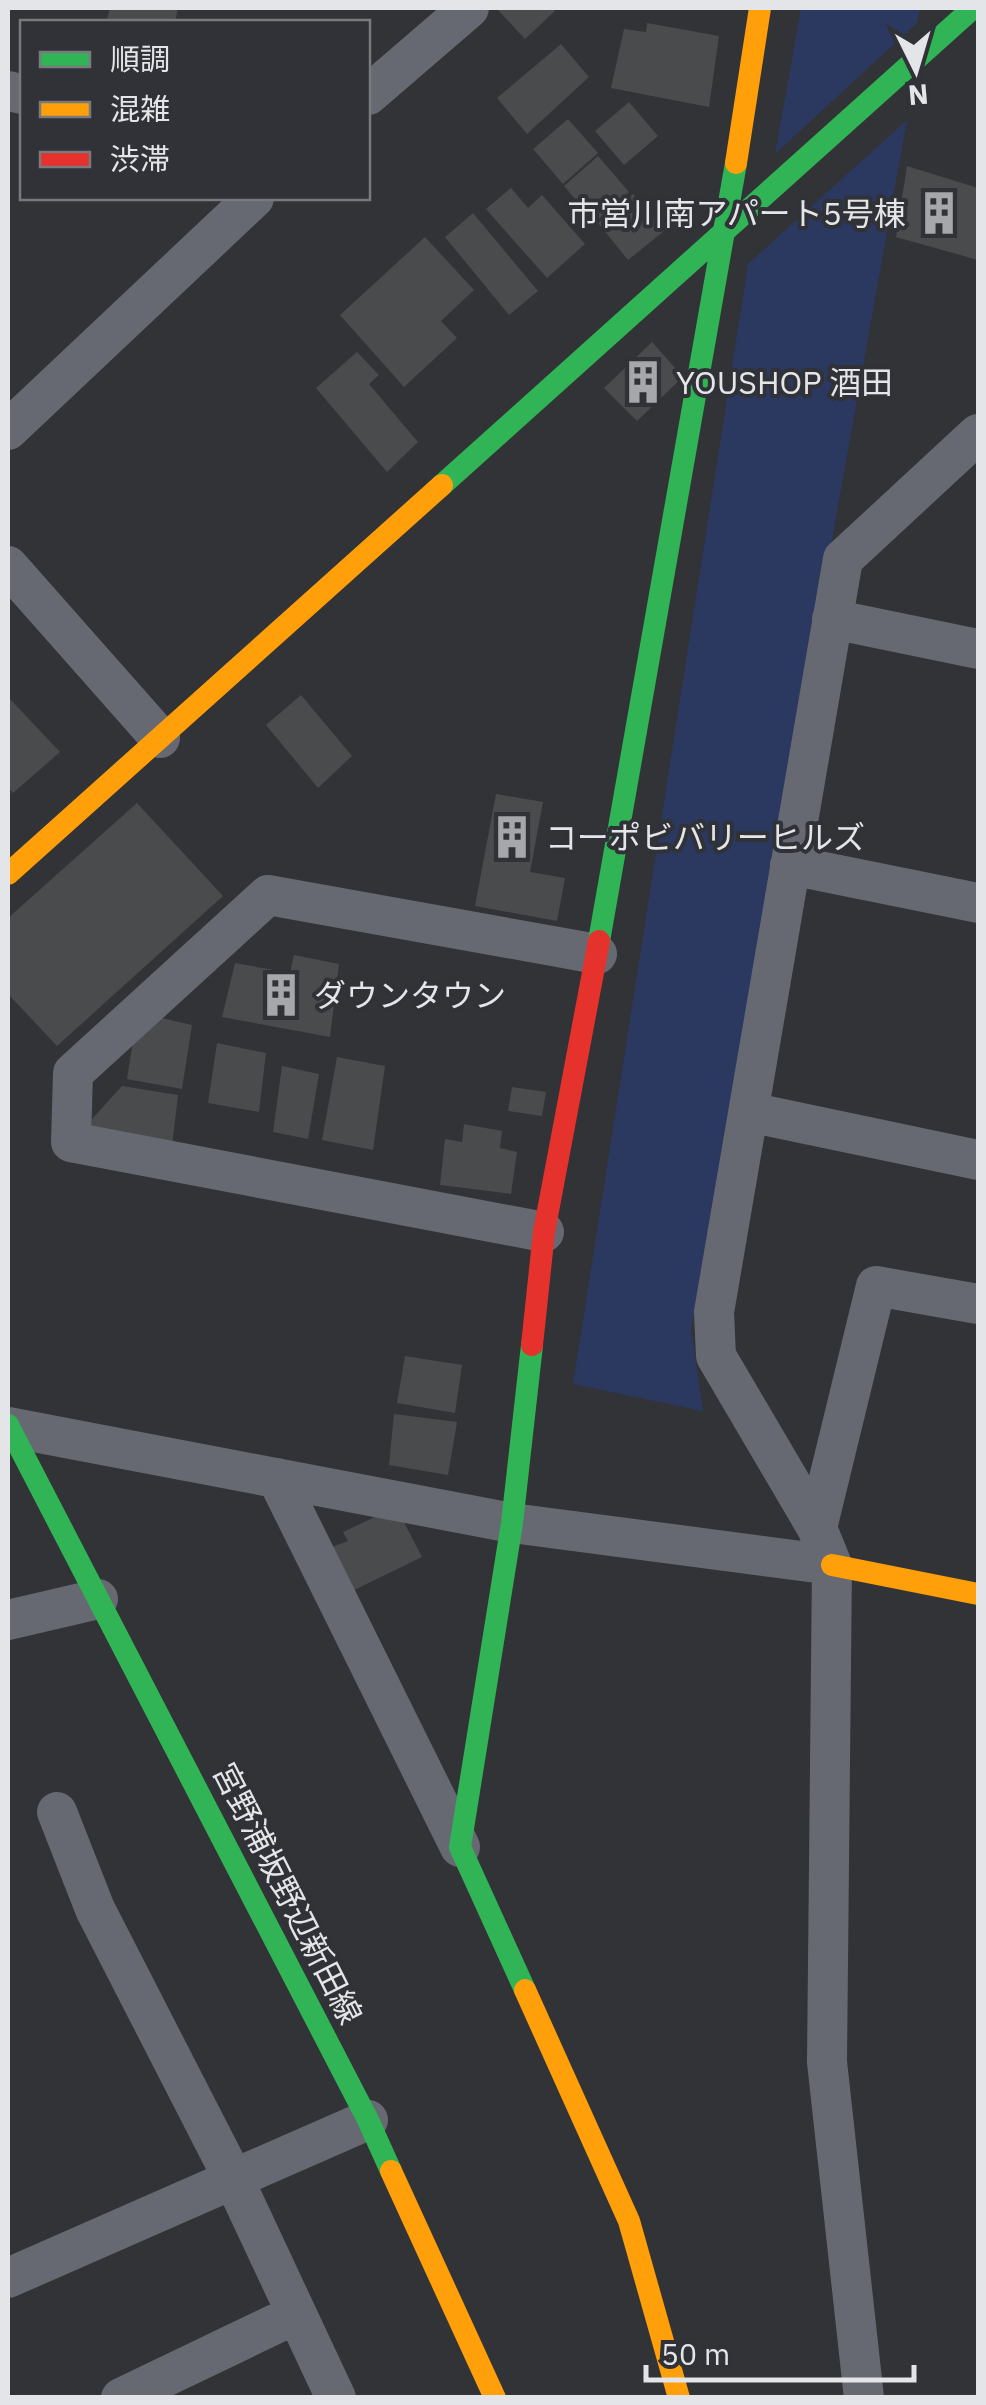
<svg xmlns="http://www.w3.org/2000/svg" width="986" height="2405" viewBox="0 0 986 2405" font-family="'IBM Plex Sans','Noto Sans JP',sans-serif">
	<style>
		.green { fill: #2b3960 }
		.building { fill: #4a4b4d }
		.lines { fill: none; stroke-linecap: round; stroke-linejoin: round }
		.street { stroke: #666972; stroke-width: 40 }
		.fast { stroke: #30b455; stroke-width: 22 }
		.slow { stroke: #ff9f0a; stroke-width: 22 }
		.jam { stroke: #e5322d; stroke-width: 22 }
		.labels { text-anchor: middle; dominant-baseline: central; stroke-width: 8; stroke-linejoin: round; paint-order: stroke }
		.poi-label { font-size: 32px; fill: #e4e5e8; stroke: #303237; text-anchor: start }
		.street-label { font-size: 32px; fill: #e4e5e8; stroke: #303237 }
	</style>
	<rect width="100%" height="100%" fill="#313336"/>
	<path class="green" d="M801 8H920L917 23 775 154Z
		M907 120 691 1329 703 1411 573 1384 748 264Z"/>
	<path class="building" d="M110 8H178L175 22H106Z
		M496 8H552L555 11 525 39Z
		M647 23 719 36 709 107 611 88 624 29 646 32Z
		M561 44 589 77 527 134 497 98Z
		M629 102 658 136 624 165 595 131Z
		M568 119 598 153 563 184 533 149Z
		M598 156 629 192 595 222 564 186Z
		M907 166 978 188V260L896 237Z
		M511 188 528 208 542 195 585 244 547 278 486 209Z
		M633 194 664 231 628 260 598 223Z
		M473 213 538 291 509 315 445 237Z
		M425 237 474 290 441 321 457 338 404 387 340 315Z
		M652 342 683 377 637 421 604 388Z
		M357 352 379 375 369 384 418 442 387 472 316 388Z
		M301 695 352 756 318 788 266 725Z
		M10 699 60 752 13 793 8 787V702Z
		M496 794 543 802 530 872 565 878 557 921 475 906Z
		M137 803 223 896 57 1046 8 994V918Z
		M294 955 339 964 330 1037 222 1017 235 963 290 973Z
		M153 1016 192 1025 182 1089 127 1079 135 1028Z
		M217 1043 266 1053 259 1112 208 1103Z
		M337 1057 385 1066 373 1150 322 1140Z
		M282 1066 319 1074 308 1139 273 1132Z
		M122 1086 178 1095 172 1146 90 1134 92 1119Z
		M512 1087 546 1092 542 1116 508 1111Z
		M464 1124 502 1131 500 1148 517 1152 511 1194 440 1185 445 1139 462 1142Z
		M405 1356 462 1365 455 1413 397 1403Z
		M394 1414 457 1422 448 1475 389 1465Z
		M396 1507 422 1557 348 1593 329 1548 348 1541 343 1532Z"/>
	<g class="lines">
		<path class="street" d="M8 91 22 94
			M368 95 469 8
			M8 430 254 198
			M8 566 160 738
			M832 619 978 649
			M790 865 978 903
			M749 1112 978 1160
			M544 1232 71 1142 73 1073 268 895 597 954
			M8 1427 512 1523 832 1565
			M277 1478 460 1847
			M817 1528 876 1286 978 1304
			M8 1620 98 1599
			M57 1812 95 1909 234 2180 336 2398
			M8 2278 368 2120
			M121 2398 296 2314
			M864 2398 827 2062 832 1565 817 1528 716 1356 714 1312 843 559 978 434"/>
		<path class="fast" d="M442 485 973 8
			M599 941 736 163
			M8 1425 368 2120 391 2171
			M525 1990 460 1847 512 1523 532 1345"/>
		<path class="slow" d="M736 163 760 8
			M8 874 442 485
			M832 1565 978 1594
			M525 1990 629 2221 679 2398
			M391 2171 495 2398"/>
		<path class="jam" d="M532 1345 544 1232 599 941"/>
	</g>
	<defs>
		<g id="building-bare" transform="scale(3.45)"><path d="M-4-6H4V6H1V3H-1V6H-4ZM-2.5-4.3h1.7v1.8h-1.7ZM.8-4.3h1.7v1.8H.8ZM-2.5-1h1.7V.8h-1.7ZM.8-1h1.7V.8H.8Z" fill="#a5a7aa" stroke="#303237" stroke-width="2.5" paint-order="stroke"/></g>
	</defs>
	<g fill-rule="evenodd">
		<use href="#building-bare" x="939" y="213"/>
		<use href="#building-bare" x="643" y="382"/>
		<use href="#building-bare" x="512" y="837"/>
		<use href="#building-bare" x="281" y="995"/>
	</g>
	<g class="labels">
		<g class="poi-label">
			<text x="906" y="213" text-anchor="end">市営川南アパート5号棟</text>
			<text x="676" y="382">YOUSHOP 酒田</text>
			<text x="545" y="837">コーポビバリーヒルズ</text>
			<text x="314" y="995">ダウンタウン</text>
		</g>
		<g class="street-label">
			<text transform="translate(288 1893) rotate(63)">宮野浦坂野辺新田線</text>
		</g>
	</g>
	<rect width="986" height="2405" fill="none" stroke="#e4e5e8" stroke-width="20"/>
	<rect x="20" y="20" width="350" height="180" fill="#303237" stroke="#787a7e" stroke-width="2.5"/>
	<rect x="40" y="52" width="50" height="15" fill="#30b455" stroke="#787a7e" stroke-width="2.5"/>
	<text x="110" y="70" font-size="30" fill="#e4e5e8">順調</text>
	<rect x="40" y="102" width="50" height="15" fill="#ff9f0a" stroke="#787a7e" stroke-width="2.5"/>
	<text x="110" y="120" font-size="30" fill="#e4e5e8">混雑</text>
	<rect x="40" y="152" width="50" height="15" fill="#e5322d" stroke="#787a7e" stroke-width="2.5"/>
	<text x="110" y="170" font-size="30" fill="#e4e5e8">渋滞</text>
	<g transform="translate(916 70) rotate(175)" stroke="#303237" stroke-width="8" paint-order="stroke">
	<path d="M0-8L18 38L0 25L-18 38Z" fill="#e4e5e8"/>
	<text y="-15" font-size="28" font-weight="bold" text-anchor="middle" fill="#e4e5e8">N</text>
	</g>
	<path d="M646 2365v15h268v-15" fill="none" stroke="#e4e5e8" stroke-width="5"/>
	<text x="661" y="2365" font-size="30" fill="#e4e5e8" stroke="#303237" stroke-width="8" paint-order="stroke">50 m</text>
</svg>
